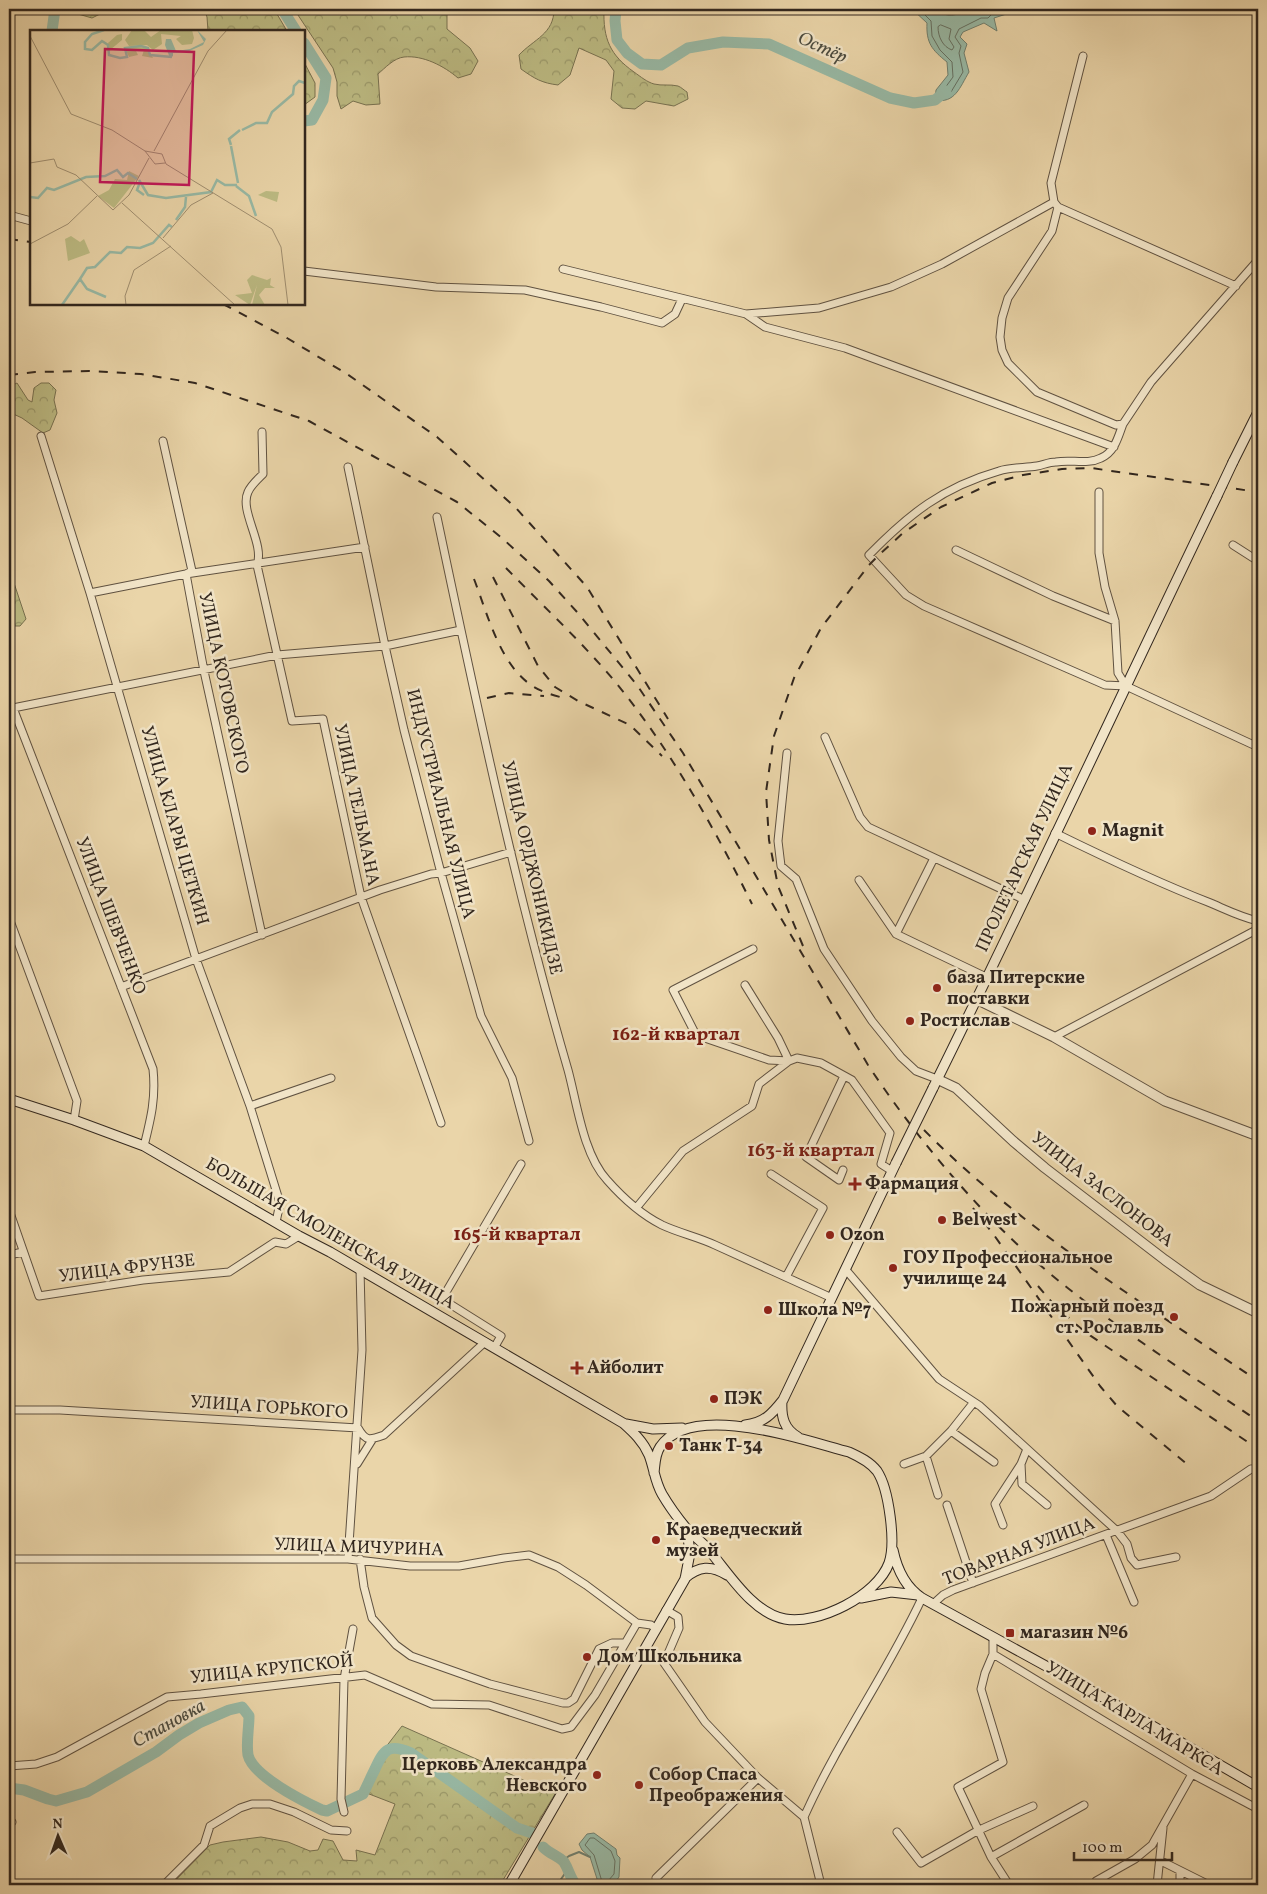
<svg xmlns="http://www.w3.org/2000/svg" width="1267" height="1894" viewBox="0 0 1267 1894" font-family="Vollkorn,serif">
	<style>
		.forest { fill: url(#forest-crowns); stroke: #787251 }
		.water { fill: #98b9a5; stroke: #6f7f6f }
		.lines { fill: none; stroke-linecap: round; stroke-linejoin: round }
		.shore { stroke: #657062; stroke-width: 1 }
		.stream { stroke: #6f7f6f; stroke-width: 2 }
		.river { stroke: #98b9a5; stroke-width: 11 }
		.minor-casing { stroke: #605241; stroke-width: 9 }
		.tertiary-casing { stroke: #605241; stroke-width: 11 }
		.secondary-casing { stroke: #32271e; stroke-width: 11 }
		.minor { stroke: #f1e4c7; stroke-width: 7 }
		.tertiary { stroke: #f1e4c7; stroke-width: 9 }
		.secondary { stroke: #f1e4c7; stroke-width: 9 }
		.rail { stroke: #32271e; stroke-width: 2; stroke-dasharray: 9 9; stroke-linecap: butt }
		.secondary-bridge-casing { stroke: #32271e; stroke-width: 11; stroke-linecap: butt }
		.secondary-bridge { stroke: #f1e4c7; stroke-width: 9 }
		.poi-dot { fill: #8f2418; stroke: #f1e4c7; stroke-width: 2 }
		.labels { text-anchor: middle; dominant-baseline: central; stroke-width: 5; stroke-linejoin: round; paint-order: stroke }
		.street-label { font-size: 18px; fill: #32271e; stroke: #f1e4c7 }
		.poi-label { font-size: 18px; font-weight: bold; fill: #32271e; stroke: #f1e4c7; text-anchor: start }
		.water-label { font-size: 19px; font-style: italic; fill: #4c4c40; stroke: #f1e4c7 }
		.neighbourhood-label { font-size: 19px; font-weight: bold; fill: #7a1f14; stroke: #f1e4c7 }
		.inset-river { fill: none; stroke: #98b9a5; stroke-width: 2.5 }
		.inset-road { fill: none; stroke: #a08f71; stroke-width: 1 }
		.view { fill: #c2185b; fill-opacity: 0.15; stroke: #c2185b; stroke-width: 2.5 }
		.inset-edge { fill: none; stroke: #32271e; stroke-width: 2.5 }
	</style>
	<defs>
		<pattern id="forest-crowns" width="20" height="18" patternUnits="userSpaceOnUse" patternTransform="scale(1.25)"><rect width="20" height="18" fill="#bdbc84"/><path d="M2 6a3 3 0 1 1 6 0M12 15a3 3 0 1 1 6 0" fill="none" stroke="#9a996b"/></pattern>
	</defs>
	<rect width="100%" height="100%" fill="#ead5a9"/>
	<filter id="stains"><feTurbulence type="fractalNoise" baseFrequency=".004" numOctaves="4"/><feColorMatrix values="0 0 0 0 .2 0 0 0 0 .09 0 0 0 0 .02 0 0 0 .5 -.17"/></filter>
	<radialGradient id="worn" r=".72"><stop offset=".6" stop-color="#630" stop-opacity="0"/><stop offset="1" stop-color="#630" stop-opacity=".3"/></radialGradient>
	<path class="forest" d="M76 9H110L92 18 78 14Z
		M204 9H274L287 31H208L207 17Z
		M294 9H451L447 14V29L470 48 478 61 471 74 458 78C444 66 423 55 404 57 394 58 385 68 378 74L380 104 366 105 353 101 341 109 337 96V82L333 68Z
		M554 9H604C603 39 610 55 634 72 641 77 647 82 654 84 662 86 670 84 678 86 681 87 685 91 687 92L688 99 674 106 646 101 635 109 622 108 611 99 614 71 606 60 579 48 570 75 558 85C542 83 535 79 521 69L519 55C534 39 554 34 554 9Z
		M304 62 315 83V97L304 105Z
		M17 383 28 400 32 402 34 388 41 383H49L56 390 54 400 57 413 50 430 43 433 22 418 9 412V387Z
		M9 574 13 580 26 619 20 626H13L9 621Z
		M402 1726 555 1794 500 1885H171L210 1845 223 1842 261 1837 288 1842 310 1851 318 1850 323 1839 333 1841 343 1860 357 1861 356 1850 375 1855 395 1804 364 1792 382 1752Z"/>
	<path class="water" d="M912 9H937C948 20 958 14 970 9H1110L1089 12 1071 11 1048 12 1022 9 994 18 997 31 984 23 963 32 960 37 967 44 964 53 969 72C960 87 955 104 935 100L936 90 948 75 947 62C932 50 926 43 927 23Z
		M594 1833 616 1849 617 1855 620 1858 619 1877 613 1885H599L590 1857 582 1850 579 1844 587 1834Z"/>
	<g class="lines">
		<path class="shore" d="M919 9 931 21 932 36 940 50 952 62 953 77 942 92 944 96 951 92 963 72 959 53 961 46 955 37 959 29 981 18H988L992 14 1007 9
			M941 25 951 29 949 39 954 47 952 50C943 47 938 37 938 27Z
			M603 1885 594 1855 585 1845 590 1838H594L611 1851 615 1861 614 1874 608 1881V1885"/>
		<path class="stream" d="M562 1861 569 1856 579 1852 590 1857
			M557 1885 568 1869"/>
		<path class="river" d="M282 9 296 31
			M616 9 615 21 617 40 627 53 642 64 661 65 688 48 723 42 769 44 890 98 914 103 935 100 946 91
			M52 31 55 9
			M304 43 326 78 323 100 312 120 304 121
			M9 1788 24 1790 48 1799 56 1801 87 1792 156 1752 179 1735 199 1723 229 1710 242 1707 249 1716C249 1728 246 1743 248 1755 253 1776 303 1801 322 1810L327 1811 363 1794C367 1786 371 1777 375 1769 384 1749 389 1743 411 1753L517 1828 535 1834
			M543 1847C550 1854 558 1856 564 1862 569 1870 570 1878 576 1885"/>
		<g class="minor-casing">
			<path id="minor" d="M1083 56 1051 183 1054 202 1058 207 1052 231 1008 298 1002 318 1000 337 1002 350 1008 363 1037 392 1116 425 1123 424 1151 382 1258 260
				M1058 207 1236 286
				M9 215 31 221
				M563 269 746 314 819 308 891 287 942 264 1054 202
				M304 271 436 287 525 290 601 307 662 323 675 314 682 299
				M746 314 765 327 845 348 1114 447
				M1123 424C1118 437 1115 452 1101 458 1087 465 1071 459 1056 462 1049 462 1043 465 1037 466 1025 468 1011 467 999 471 943 487 909 514 869 555L906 595 924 606 1105 685 1126 686 1258 747
				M262 432 263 474C258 479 251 485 248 492 239 511 265 544 257 565L292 721 323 719 361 897 441 1123
				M41 436 90 593 196 959 250 1106 280 1203 276 1222
				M163 441 192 571 186 574 204 671 262 935
				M348 467 385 646 404 730 441 873 481 1016 512 1078 529 1141
				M1099 492V553L1105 587 1115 621 1118 673 1126 686
				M437 517C476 702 515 888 568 1070 577 1103 583 1154 607 1180 622 1197 642 1215 662 1225 679 1233 698 1237 715 1245 754 1263 793 1280 832 1298
				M1233 545 1258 561
				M956 550 1053 596 1115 621
				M90 593 186 574 365 547
				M9 703 13 708 153 1069C156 1098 151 1118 144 1146
				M13 708 277 655 385 646 461 630
				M825 737 860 817 868 827 1025 900
				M787 753 778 841 781 866 796 879 824 949 872 1021 901 1057 916 1071 937 1079
				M1055 833C1106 858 1156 882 1208 902 1225 909 1240 917 1258 921
				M859 880 896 934 986 977
				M9 918 77 1101 74 1120
				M896 934 934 858
				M753 949 673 990 696 1035 769 1060 789 1061
				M745 985 778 1038 789 1061 797 1058 821 1063 852 1080 890 1133 881 1164 892 1171
				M121 987 380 890 431 874 441 873 511 852
				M1054 1037 1258 929
				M250 1106 331 1078
				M843 1170 839 1180 806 1157 844 1076
				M771 1174 823 1208 786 1277
				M637 1207 683 1151 752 1106 759 1084 789 1061
				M9 1210 39 1296 143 1280 229 1272 275 1242 286 1244 299 1236
				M9 1255 23 1252
				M846 1270 939 1379 980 1406 1117 1531 1127 1544 1131 1558 1137 1565 1176 1557
				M494 1348 501 1336 442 1299 521 1164
				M9 1410H60L358 1428C366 1442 370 1440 384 1435L485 1342
				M951 1431 994 1462
				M357 1464 372 1440
				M904 1464 926 1456
				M1021 1464 1022 1484 1047 1505
				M938 1495 926 1456 951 1431 974 1402
				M947 1505 973 1583
				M1003 1525 995 1504 1021 1464 1027 1449
				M1106 1535 1134 1602
				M9 1559H348L410 1566H459L504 1558 529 1555 558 1567 586 1585 637 1623 651 1625 655 1628
				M348 1559 362 1350 360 1269
				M360 1559 364 1587 372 1618 396 1645 411 1656 490 1684 563 1703H568L574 1699 599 1649 612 1643H625
				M933 1604 943 1595 953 1590 1211 1496 1251 1469
				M666 1610 678 1617 679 1628 664 1663 705 1722 758 1778 804 1817 821 1885
				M993 1637V1654L985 1673 981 1689 1003 1762 958 1787 991 1857 1009 1885
				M993 1654 1192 1774 1258 1809
				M9 1766 36 1764 57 1757 167 1697 201 1694 365 1675 432 1704 489 1705 562 1729 571 1727 595 1695 637 1623
				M344 1812 341 1799 344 1679 353 1629
				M804 1817C838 1741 887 1673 922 1598
				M9 1823 12 1822
				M897 1832 921 1863 977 1831 1033 1806
				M991 1857 1084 1805
				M1161 1861 1209 1885
				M656 1878 758 1778
				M164 1885 204 1845 210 1826 240 1808 252 1804H270L294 1812 331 1830 347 1831
				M1093 1885 1096 1881 1135 1859 1152 1845 1192 1774
				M1157 1885 1163 1828
				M1180 1885V1872"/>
		</g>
		<g class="tertiary-casing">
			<path id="tertiary" d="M976 999 1054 1037 1165 1101 1258 1136
				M937 1079 956 1088 1013 1141 1045 1168 1165 1260 1200 1285 1258 1313"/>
		</g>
		<g class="secondary-casing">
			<path id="secondary" d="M1233 462 1258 412
				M933 1088C1030 892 1122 693 1217 496
				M9 1099 74 1120 144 1146 299 1236 330 1252 623 1423C633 1432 643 1441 649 1455 654 1468 655 1482 662 1494 669 1506 677 1517 686 1528 693 1535 701 1541 708 1549 728 1572 752 1613 785 1619 818 1625 877 1596 889 1563 896 1543 889 1489 877 1471 870 1462 860 1457 849 1452 806 1441 691 1400 660 1447 655 1454 655 1464 654 1473
				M782 1401C781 1417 784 1429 798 1437
				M626 1424 653 1429 682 1428
				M745 1425C764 1423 772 1414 783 1400L896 1163
				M893 1550C897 1569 905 1587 922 1598L1106 1699 1258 1787
				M685 1578C699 1566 711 1565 727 1575
				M861 1598 891 1592 918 1595
				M509 1885 685 1579 690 1553 687 1529"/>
		</g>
		<use href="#minor" class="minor"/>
		<use href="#tertiary" class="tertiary"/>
		<use href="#secondary" class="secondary"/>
		<path class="rail" d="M9 239 31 242
			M223 304 287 338 347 374 437 437 516 508 587 587 668 719
			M9 375 35 372 89 371 141 374 195 383 309 421 457 502 502 538 549 581 577 612 637 685 683 753 868 1065C921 1145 993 1230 1069 1289 1129 1336 1195 1378 1258 1421
			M506 568C543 606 583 643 617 684 670 749 715 829 752 904
			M493 577 538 666 555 687 578 701 630 725 662 756
			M474 579C488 615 500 666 534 687 544 693 557 696 567 699
			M487 698 509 693 544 696
			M803 946 778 886 769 840 766 792 774 736 794 678 821 628 869 565 880 554 903 533 941 507 992 483 1023 475 1062 469 1091 468 1258 492
			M924 1130C1023 1230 1143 1303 1258 1381
			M973 1208 994 1235 1100 1386 1117 1406 1188 1465
			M1038 1286 1055 1306 1085 1332 1258 1449"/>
		<g class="secondary-bridge-casing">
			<path id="secondary-bridge" d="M1217 496 1233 462
				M896 1163 933 1088"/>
		</g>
		<use href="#secondary-bridge" class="secondary-bridge"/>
	</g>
	<g class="poi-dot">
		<circle cx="1092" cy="831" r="5"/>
		<circle cx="937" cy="988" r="5"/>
		<circle cx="910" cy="1021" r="5"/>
		<path d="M852.5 1176.5h5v5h5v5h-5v5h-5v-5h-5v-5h5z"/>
		<circle cx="942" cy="1220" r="5"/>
		<circle cx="830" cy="1235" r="5"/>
		<circle cx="893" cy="1268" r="5"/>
		<circle cx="768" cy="1310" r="5"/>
		<circle cx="1174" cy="1317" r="5"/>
		<path d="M574.5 1360.5h5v5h5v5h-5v5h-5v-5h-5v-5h5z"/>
		<circle cx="714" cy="1399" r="5"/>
		<circle cx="669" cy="1446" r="5"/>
		<circle cx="656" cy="1540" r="5"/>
		<rect x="1005" y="1628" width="10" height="10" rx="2.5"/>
		<circle cx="587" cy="1657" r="5"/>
		<circle cx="597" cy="1775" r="5"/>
		<circle cx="639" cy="1785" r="5"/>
	</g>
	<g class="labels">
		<g class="street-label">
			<text transform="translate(223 683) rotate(78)">УЛИЦА КОТОВСКОГО</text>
			<text transform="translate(440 804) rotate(76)">ИНДУСТРИАЛЬНАЯ УЛИЦА</text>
			<text transform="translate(356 805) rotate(78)">УЛИЦА ТЕЛЬМАНА</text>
			<text transform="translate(174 826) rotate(74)">УЛИЦА КЛАРЫ ЦЕТКИН</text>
			<text transform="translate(1025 858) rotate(-65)">ПРОЛЕТАРСКАЯ УЛИЦА</text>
			<text transform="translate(531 868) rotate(77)">УЛИЦА ОРДЖОНИКИДЗЕ</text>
			<text transform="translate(110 916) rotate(69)">УЛИЦА ШЕВЧЕНКО</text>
			<text transform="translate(1102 1190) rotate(38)">УЛИЦА ЗАСЛОНОВА</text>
			<text transform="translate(330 1234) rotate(30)">БОЛЬШАЯ СМОЛЕНСКАЯ УЛИЦА</text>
			<text transform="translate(127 1269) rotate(-7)">УЛИЦА ФРУНЗЕ</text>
			<text transform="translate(269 1408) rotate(4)">УЛИЦА ГОРЬКОГО</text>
			<text transform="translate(359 1548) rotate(2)">УЛИЦА МИЧУРИНА</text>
			<text transform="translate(1019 1552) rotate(-21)">ТОВАРНАЯ УЛИЦА</text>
			<text transform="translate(272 1670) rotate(-6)">УЛИЦА КРУПСКОЙ</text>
			<text transform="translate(1134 1719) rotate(31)">УЛИЦА КАРЛА МАРКСА</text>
		</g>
		<g class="poi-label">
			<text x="1102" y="831">Magnit</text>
			<text x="947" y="978">база Питерские<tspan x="947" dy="21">поставки</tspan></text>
			<text x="920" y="1021">Ростислав</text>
			<text x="865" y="1184">Фармация</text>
			<text x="952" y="1220">Belwest</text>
			<text x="840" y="1235">Ozon</text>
			<text x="903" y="1258">ГОУ Профессиональное<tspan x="903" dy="21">училище 24</tspan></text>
			<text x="1164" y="1307" text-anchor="end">Пожарный поезд<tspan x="1164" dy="21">ст. Рославль</tspan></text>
			<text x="778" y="1310">Школа №7</text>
			<text x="587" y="1368">Айболит</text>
			<text x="724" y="1399">ПЭК</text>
			<text x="679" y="1446">Танк Т-34</text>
			<text x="666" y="1530">Краеведческий<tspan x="666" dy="21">музей</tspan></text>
			<text x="1020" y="1633">магазин №6</text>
			<text x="597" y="1657">Дом Школьника</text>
			<text x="587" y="1765" text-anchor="end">Церковь Александра<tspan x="587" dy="21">Невского</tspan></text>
			<text x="649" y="1775">Собор Спаса<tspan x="649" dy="21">Преображения</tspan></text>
		</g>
		<g class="water-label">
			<text transform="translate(822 48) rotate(24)">Остёр</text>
			<text transform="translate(169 1724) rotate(-29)">Становка</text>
		</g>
		<g class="neighbourhood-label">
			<text x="676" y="1035">162-й квартал</text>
			<text x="811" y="1151">163-й квартал</text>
			<text x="517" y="1235">165-й квартал</text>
		</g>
	</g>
	<g transform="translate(30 30)">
		<rect width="275" height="275" fill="#ead5a9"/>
		<path d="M102 0H114L121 7 131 0H162L164 8 162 14 152 15 146 9 151 6 131 4 132 14 123 20 117 15 99 16 95 10Z" fill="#bdbc84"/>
		<path d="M87 5 92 4V10L80 20 78 13ZM106 17 117 18 123 28 112 26 114 20 110 19 106 21 108 25 99 27 95 18ZM99 141 109 146 84 178 68 166 79 160 85 149 97 150ZM222 245 237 250 241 248 240 255 245 258H235L229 265 235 275H222L227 255 220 275 205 265 222 263 217 250Z" fill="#bdbc84"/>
		<path d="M236 161 249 162 247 172 228 165Z" fill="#bdbc84"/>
		<path d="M41 206 50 212 54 209 60 223 38 231 35 209Z" fill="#bdbc84"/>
		<path d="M167 0 176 9 173 15 157 22 143 23V26L140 28 135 15 136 9H141L146 21 160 19 174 12Z" fill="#98b9a5"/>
		<path class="inset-river" d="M74 0 62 4 55 12V19L62 20 72 11 78 15 79 25 90 28 97 27 95 18 111 16 118 18 120 25 142 27M212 100 226 93H237L242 82 263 64 264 56 269 51 275 53M201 115 199 109 210 100M201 116 208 153M109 150 118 165 136 168 181 162 187 150 195 155H207M110 152 107 160 114 165M206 156 219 166 226 186M0 167 8 168 17 158 24 160 56 147 75 146 87 140 93 147 98 143 107 149M146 190 155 177 156 167M50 249 57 238 65 237 80 222 91 223 97 217 110 218 123 213 139 195 142 197M32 275 50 249 57 259 76 267"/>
		<path class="inset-road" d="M0 6 41 84 82 100 115 121 132 124 136 134 242 199 251 217 258 275M115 121 125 134 135 133M124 121 178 21 197 0M0 133 24 129 27 137 46 145 83 180 99 165 119 128M92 173 205 275M133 208 161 175 183 163M0 214 38 194 67 166M96 275 95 266 104 240 141 216"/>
		<path class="view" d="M75 19 164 22 159 155 70 152Z"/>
		<rect width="275" height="275" class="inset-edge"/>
	</g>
	<rect width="1267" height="1894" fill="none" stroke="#ead5a9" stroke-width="30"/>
	<rect x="10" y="10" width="1247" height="1874" fill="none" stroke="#32271e" stroke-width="2.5"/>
	<rect x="15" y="15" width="1237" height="1864" fill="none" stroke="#32271e"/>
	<g transform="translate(58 1836) rotate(358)" stroke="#f1e4c7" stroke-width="4" paint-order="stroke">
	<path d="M0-4L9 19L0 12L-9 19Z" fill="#32271e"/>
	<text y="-8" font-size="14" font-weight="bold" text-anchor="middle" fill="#32271e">N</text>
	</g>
	<path d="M1074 1852v8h98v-8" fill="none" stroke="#32271e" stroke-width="2.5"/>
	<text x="1082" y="1852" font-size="15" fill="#32271e" stroke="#f1e4c7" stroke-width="4" paint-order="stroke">100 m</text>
	<rect width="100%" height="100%" filter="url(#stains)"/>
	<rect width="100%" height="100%" fill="url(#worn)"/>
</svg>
